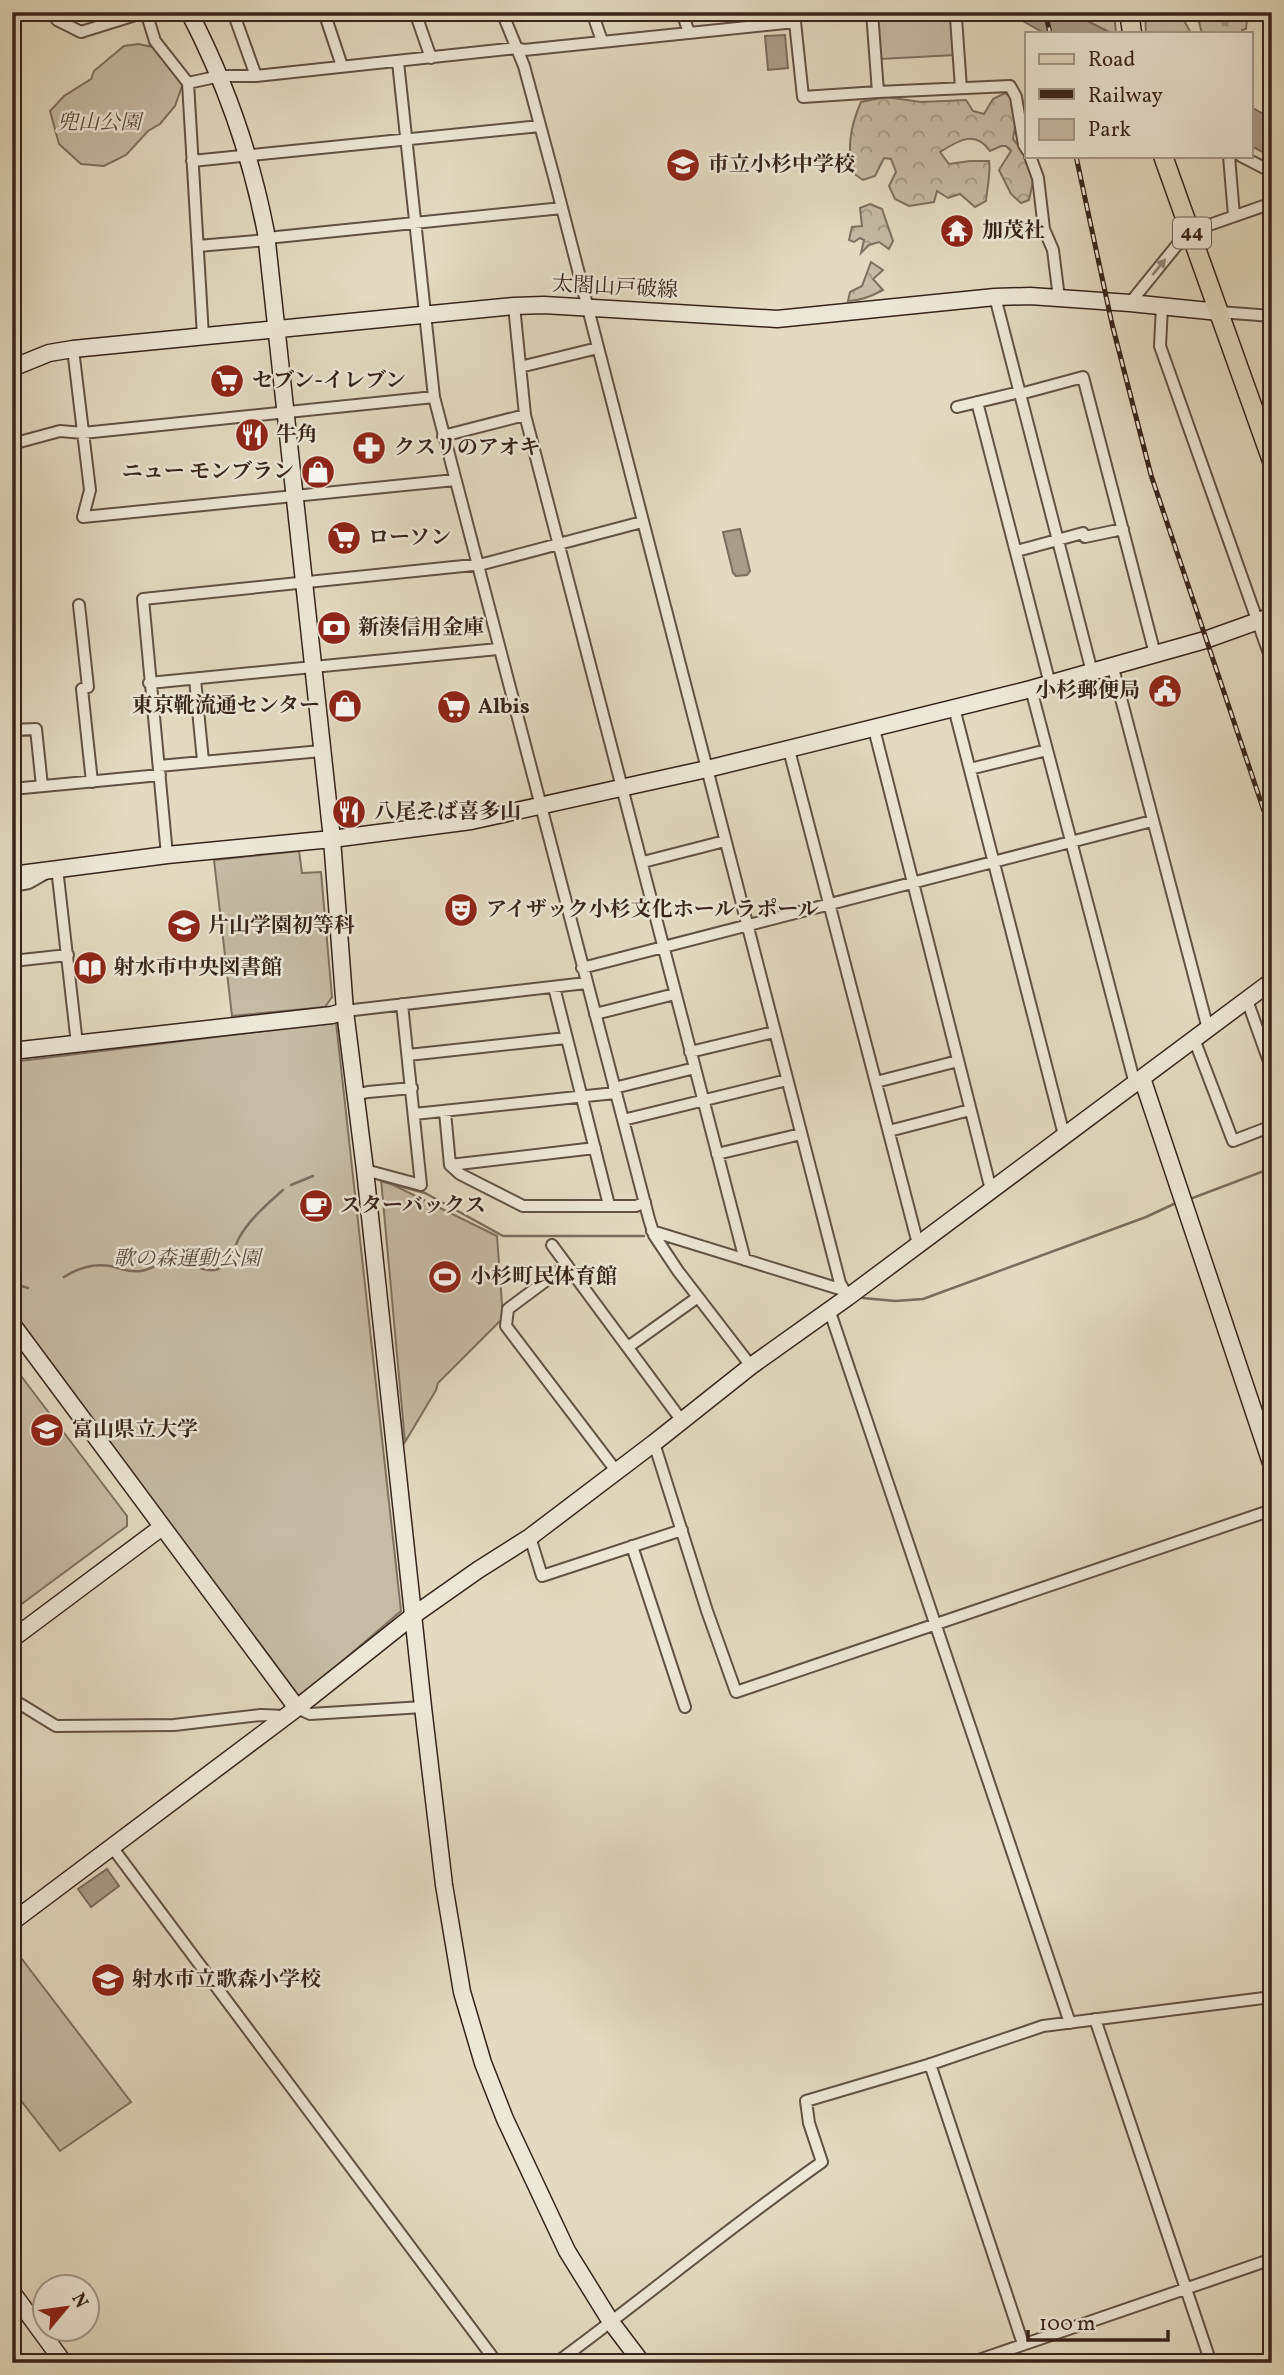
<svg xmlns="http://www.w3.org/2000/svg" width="1284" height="2375" viewBox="0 0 1284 2375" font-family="Vollkorn,'Noto Serif JP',serif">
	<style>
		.green { fill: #c6bba5; stroke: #7e7060; stroke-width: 2 }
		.forest { fill: url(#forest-crowns); stroke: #7e7060; stroke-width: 2 }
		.cemetery { fill: url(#cemetery-stones); stroke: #7e7060; stroke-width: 2 }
		.water { fill: #a99c89; stroke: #7b6c5d; stroke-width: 2 }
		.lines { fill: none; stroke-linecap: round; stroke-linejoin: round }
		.stream { stroke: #7b6c5d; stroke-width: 2.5 }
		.street-casing { stroke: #625245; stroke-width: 14 }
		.secondary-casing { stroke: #37241c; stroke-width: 19 }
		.primary-casing { stroke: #37241c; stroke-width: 21 }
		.street { stroke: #ede7d7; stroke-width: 10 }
		.secondary { stroke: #ede7d7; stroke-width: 16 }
		.primary { stroke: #e3dac1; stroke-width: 18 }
		.rail-casing { stroke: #37241c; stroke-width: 5 }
		.rail { stroke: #ede7d7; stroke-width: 2.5; stroke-dasharray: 8; stroke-linecap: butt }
		.oneway { fill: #92867a }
		.labels { text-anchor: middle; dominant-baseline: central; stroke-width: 5; stroke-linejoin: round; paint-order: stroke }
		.shield { fill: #ede7d7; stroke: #6e5e54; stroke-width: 2 }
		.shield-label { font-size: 19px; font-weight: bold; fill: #37241c }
		.park-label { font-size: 21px; font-style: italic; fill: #5b4a3e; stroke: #ede7d7 }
		.poi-label { font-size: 21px; font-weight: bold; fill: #37241c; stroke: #ede7d7; text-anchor: start }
		.street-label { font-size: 21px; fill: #37241c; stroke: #ede7d7 }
	</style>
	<defs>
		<pattern id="forest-crowns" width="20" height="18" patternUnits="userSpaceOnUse" patternTransform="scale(1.75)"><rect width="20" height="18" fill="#c6bba5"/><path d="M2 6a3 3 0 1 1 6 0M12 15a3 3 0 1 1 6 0" fill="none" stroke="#a29886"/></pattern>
		<pattern id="cemetery-stones" width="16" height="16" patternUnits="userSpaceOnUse" patternTransform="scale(1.75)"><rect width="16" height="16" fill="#c6bba5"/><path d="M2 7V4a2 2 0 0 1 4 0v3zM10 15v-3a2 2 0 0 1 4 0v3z" fill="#a29886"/></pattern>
	</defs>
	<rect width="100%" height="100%" fill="#e3dac1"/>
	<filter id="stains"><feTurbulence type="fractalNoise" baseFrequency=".00286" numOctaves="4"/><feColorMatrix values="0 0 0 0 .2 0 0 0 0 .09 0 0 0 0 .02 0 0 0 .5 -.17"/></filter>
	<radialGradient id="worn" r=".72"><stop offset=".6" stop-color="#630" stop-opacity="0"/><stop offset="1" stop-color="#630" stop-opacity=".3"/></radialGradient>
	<path class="green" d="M877 12H952L955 55 880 59Z
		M1057 12H1114L1116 33H1095Z
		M1145 12H1179L1191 33H1146Z
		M138 44 153 47 183 83 175 106 160 124 148 131 126 155 104 166 81 164 59 144 50 111 64 96 91 79 94 71 124 46Z
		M299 851 302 873 321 872 332 997 325 1007 232 1016 214 860Z
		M336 1022 401 1611 298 1699 12 1317V1062Z
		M381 1179 497 1236 503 1318 438 1383 436 1390 405 1442Z
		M12 1364 127 1516V1526L12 1611Z
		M12 1951 18 1954 131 2102 60 2151 12 2089Z"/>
	<path class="forest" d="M1005 93 1014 100 1016 121 1013 139 1026 155 1034 177 1029 200 1021 203 1011 194 999 170 1011 151 1006 146H1001L990 151C975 130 959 140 940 152L949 164 970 161H989C991 174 987 188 986 201L975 207 960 194 948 198 937 191 934 202 909 206 895 199 889 186 896 172 891 159 884 158 875 176 863 180 853 173C847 148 850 127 861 102L886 97 921 102 966 100 973 111 984 114 993 99Z
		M870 204 882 209 893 241 889 249 879 242 869 245 861 253 864 240 860 238 854 242 849 240 852 227 862 226 860 208Z
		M871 262 883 270 873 279 883 290C872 296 860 301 848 301L850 292 862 286Z"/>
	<path class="cemetery" d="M1196 12 1222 17 1224 14 1247 19 1246 29 1242 30V33H1202Z"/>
	<path class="water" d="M1007 12H1070L1111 33H1044Z
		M785 35 788 68 768 70 765 36Z
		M1251 107 1272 119V157L1251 146Z
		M740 529 750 571 747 575 736 576 733 573 723 532Z
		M107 1869 119 1886 91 1907 78 1889Z"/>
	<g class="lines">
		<path class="stream" d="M381 1181 425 1193 503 1236H644
			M291 1185 313 1176
			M1190 1199 1272 1168
			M707 1253 821 1288
			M64 1277C78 1268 93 1263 110 1266 122 1268 127 1273 141 1271 155 1269 166 1257 182 1260 194 1263 205 1274 218 1269 229 1265 234 1248 239 1238 249 1220 267 1204 283 1190
			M12 1283 28 1288
			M863 1298 895 1301 923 1299 1146 1217 1176 1203"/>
		<g class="street-casing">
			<path id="street" d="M55 12 57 20 81 32 145 12
				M146 12 155 41 188 83 203 336
				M233 12 256 76
				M324 12 342 66
				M415 12 431 58
				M502 12 524 66 554 177 840 1283 848 1297
				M592 12 602 41
				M626 12 627 15 634 12
				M682 12 689 33
				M872 12 878 92 1010 86 1016 97 1024 145 1027 150
				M956 18 961 88
				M398 62 434 397 649 1219 654 1235 678 1271 751 1366
				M188 83 220 76H256L517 48 524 50 795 22 803 97 878 92
				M1030 156 1038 178 1044 229 1053 250 1059 298
				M1229 156 1234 216
				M1241 156 1272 172
				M192 161 540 126
				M267 238 562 208
				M198 246 267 240
				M995 297 1092 672
				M1130 303 1177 245 1209 225 1272 203
				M514 306 525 415 745 1260
				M1162 306 1160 346 1272 662
				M1219 312 1272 316
				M73 349 90 490 83 517 455 480
				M520 367 598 348
				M1020 394 1083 377 1155 654
				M977 402 1050 684
				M957 407 1020 392
				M443 436 525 415
				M12 444 60 431 83 433 434 397
				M1017 551 1083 533 1085 537 1123 529
				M79 605 88 687
				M1113 668 1208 1029
				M195 679 203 761
				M149 683 498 649
				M82 689 92 782
				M1031 689 1135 1084
				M954 708 1064 1135
				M874 729 991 1190
				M12 730 36 729 42 786
				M789 750 918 1244
				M159 766 321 751
				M970 769 1047 750
				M12 789 160 775
				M167 855 143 599 483 564 642 522
				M643 862 725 841
				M57 868 77 1044
				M12 886 29 883 45 874
				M12 961 68 955
				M582 968 1152 821
				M554 987 609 1205
				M1247 1000 1272 1070
				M345 1011 586 983
				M595 1014 675 994
				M1194 1039 1233 1141 1272 1126
				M690 1052 774 1032
				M408 1055 566 1038
				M876 1082 958 1061
				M614 1088 695 1068
				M355 1095 368 1092 412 1088
				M445 1112 450 1165 460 1174 523 1206H636L645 1202
				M414 1114 615 1093
				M623 1120 787 1080
				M889 1131 970 1110
				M717 1154 801 1134
				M450 1165 595 1148
				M365 1170 421 1185 402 1004
				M652 1231 843 1290
				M552 1245 682 1421
				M567 1265 508 1309 506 1326 617 1472
				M829 1309 1070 2023
				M628 1347 698 1297
				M654 1443 707 1611 736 1692 1272 1510
				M530 1537 542 1576 682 1530
				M632 1546 685 1707
				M12 1699 56 1726 174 1725 261 1715 286 1716
				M297 1708 310 1714 423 1707
				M112 1847 497 2363
				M1095 2019 1211 2363
				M930 2064 1023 2344
				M556 2363C646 2297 731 2226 822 2162L809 2123 806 2101 931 2064 1043 2026 1272 1997
				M970 2363 1272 2259"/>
		</g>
		<g class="secondary-casing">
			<path id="secondary" d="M189 12C226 83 251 155 266 233L332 839 345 1011 365 1170 423 1707 444 1885 462 1992 483 2063 505 2119 567 2251 611 2322 642 2363
				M12 368 49 353 73 349 514 306 544 305 777 319 995 297 1030 296 1130 303 1219 312
				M12 875 167 855 332 839 471 821 707 769 1031 689 1205 640 1272 616
				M12 1051 332 1015 345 1011
				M1142 1078 1272 1466
				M12 1324 297 1708
				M12 1639 162 1527
				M12 1922 297 1708 414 1615 478 1570 530 1537 654 1443 751 1366 848 1297 1272 981
				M12 2292 64 2363"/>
		</g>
		<g class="primary-casing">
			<path id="primary" d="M1129 12 1132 33
				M1163 156 1272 461"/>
		</g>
		<use href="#street" class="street"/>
		<use href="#secondary" class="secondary"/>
		<use href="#primary" class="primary"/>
		<g class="rail-casing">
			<path id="rail" d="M1045 12 1050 33
				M1076 156 1112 324 1151 475 1272 835"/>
		</g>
		<use href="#rail" class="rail"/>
	</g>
	<defs><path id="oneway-solid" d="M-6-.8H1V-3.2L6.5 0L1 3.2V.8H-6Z" transform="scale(1.75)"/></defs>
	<use class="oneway" href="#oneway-solid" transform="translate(1159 267) rotate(-51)"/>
	<defs>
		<g id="school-disc" transform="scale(1.75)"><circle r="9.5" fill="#8f2418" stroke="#ede7d7"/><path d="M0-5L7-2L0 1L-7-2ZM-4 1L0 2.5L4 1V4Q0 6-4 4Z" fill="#fff"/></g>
		<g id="temple-disc" transform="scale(1.75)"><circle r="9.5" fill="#8f2418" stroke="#ede7d7"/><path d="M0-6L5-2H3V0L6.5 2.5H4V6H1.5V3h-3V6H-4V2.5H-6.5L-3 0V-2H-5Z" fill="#fff"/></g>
		<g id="supermarket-disc" transform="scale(1.75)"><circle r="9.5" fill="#8f2418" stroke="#ede7d7"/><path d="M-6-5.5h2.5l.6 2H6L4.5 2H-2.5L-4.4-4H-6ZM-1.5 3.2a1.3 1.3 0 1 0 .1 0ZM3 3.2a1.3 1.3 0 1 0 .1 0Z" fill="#fff"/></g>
		<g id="restaurant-disc" transform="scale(1.75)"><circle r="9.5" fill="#8f2418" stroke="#ede7d7"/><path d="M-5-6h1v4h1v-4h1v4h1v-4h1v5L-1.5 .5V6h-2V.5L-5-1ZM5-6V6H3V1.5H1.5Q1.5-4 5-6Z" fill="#fff"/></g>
		<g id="pharmacy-disc" transform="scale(1.75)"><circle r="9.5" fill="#8f2418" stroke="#ede7d7"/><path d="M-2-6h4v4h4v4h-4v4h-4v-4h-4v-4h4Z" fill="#fff"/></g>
		<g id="shop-disc" transform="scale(1.75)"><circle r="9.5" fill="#8f2418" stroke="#ede7d7"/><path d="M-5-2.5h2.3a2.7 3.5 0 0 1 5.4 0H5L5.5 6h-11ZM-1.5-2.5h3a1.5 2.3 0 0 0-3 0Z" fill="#fff"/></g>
		<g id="bank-disc" transform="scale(1.75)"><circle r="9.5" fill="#8f2418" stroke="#ede7d7"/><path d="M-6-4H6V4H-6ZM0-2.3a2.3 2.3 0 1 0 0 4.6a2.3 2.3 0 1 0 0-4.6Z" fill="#fff"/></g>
		<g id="civic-disc" transform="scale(1.75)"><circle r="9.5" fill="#8f2418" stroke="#ede7d7"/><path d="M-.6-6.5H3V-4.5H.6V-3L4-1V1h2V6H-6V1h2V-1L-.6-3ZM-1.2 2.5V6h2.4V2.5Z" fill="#fff"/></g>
		<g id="theatre-disc" transform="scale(1.75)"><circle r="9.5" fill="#8f2418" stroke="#ede7d7"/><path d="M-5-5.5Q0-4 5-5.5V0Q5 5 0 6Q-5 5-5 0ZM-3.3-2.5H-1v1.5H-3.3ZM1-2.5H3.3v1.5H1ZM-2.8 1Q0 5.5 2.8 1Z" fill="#fff"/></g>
		<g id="library-disc" transform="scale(1.75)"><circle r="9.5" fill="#8f2418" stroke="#ede7d7"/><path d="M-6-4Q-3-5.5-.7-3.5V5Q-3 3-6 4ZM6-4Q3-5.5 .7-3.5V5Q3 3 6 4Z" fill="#fff"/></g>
		<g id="cafe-disc" transform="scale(1.75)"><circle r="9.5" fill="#8f2418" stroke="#ede7d7"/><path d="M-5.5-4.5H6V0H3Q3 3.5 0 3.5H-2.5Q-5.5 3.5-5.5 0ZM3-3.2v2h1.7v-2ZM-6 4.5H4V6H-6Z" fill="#fff"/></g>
		<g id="stadium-disc" transform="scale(1.75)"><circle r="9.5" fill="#8f2418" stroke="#ede7d7"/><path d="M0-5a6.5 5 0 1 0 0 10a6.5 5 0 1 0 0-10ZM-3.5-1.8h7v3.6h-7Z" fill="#fff"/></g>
		<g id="university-disc" transform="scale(1.75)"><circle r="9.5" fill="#8f2418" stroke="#ede7d7"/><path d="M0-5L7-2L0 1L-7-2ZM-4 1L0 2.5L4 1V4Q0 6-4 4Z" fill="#fff"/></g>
	</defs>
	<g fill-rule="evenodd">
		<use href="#school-disc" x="683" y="165"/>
		<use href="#temple-disc" x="957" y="231"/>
		<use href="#supermarket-disc" x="227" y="381"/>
		<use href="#restaurant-disc" x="252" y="435"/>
		<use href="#pharmacy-disc" x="369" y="448"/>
		<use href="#shop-disc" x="318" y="472"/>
		<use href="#supermarket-disc" x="344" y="538"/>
		<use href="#bank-disc" x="334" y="628"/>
		<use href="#civic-disc" x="1165" y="691"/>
		<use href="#shop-disc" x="345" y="706"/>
		<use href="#supermarket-disc" x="454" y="707"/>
		<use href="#restaurant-disc" x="349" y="812"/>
		<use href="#theatre-disc" x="461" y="910"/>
		<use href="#school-disc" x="184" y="926"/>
		<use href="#library-disc" x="90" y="968"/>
		<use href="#cafe-disc" x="316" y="1206"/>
		<use href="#stadium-disc" x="445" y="1277"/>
		<use href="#university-disc" x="47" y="1430"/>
		<use href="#school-disc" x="108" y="1980"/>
	</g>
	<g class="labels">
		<rect class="shield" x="1173" y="217.5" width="38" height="31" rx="5"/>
		<g class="shield-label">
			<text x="1192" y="233">44</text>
		</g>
		<g class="park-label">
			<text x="99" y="123">兜山公園</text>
			<text x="187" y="1259">歌の森運動公園</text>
		</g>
		<g class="poi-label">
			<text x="708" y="165">市立小杉中学校</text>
			<text x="982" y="231">加茂社</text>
			<text x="252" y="381">セブン-イレブン</text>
			<text x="276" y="435">牛角</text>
			<text x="394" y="448">クスリのアオキ</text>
			<text x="294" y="472" text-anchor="end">ニュー モンブラン</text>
			<text x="368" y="538">ローソン</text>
			<text x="358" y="628">新湊信用金庫</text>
			<text x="1140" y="691" text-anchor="end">小杉郵便局</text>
			<text x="320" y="706" text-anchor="end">東京靴流通センター</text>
			<text x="478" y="707">Albis</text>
			<text x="374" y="812">八尾そば喜多山</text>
			<text x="486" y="910">アイザック小杉文化ホールラポール</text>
			<text x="208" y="926">片山学園初等科</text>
			<text x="114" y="968">射水市中央図書館</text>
			<text x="340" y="1206">スターバックス</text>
			<text x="470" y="1277">小杉町民体育館</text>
			<text x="72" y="1430">富山県立大学</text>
			<text x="132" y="1980">射水市立歌森小学校</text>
		</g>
		<g class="street-label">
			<text transform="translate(615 288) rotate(3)">太閤山戸破線</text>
		</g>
	</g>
	<rect width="1284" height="2375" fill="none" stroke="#e3dac1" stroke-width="42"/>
	<rect x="14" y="14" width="1256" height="2347" fill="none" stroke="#37241c" stroke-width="3.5"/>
	<rect x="21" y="21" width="1242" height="2333" fill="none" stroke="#37241c" stroke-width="2"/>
	<rect x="1025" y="32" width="228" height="126" fill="#ede7d7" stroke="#a4998c" stroke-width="2"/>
	<rect x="1039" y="54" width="35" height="10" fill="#e3dac1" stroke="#a4998c" stroke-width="2"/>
	<text x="1088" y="66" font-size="21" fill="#37241c">Road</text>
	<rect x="1039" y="89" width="35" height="10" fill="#37241c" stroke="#a4998c" stroke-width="2"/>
	<text x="1088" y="102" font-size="21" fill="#37241c">Railway</text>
	<rect x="1039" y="119" width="35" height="21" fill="#c6bba5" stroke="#a4998c" stroke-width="2"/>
	<text x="1088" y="136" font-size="21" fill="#37241c">Park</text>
	<g transform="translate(66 2308) rotate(61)"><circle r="33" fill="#ede7d7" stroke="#a4998c" stroke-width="2"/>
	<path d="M0-5L12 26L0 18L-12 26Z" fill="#8f2418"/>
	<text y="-10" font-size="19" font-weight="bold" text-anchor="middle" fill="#37241c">N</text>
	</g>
	<path d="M1028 2330v10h140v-10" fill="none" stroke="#37241c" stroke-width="3.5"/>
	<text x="1039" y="2330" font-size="21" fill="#37241c" stroke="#ede7d7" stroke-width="5" paint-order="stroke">100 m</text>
	<rect width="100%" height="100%" filter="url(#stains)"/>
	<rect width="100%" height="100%" fill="url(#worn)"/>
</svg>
